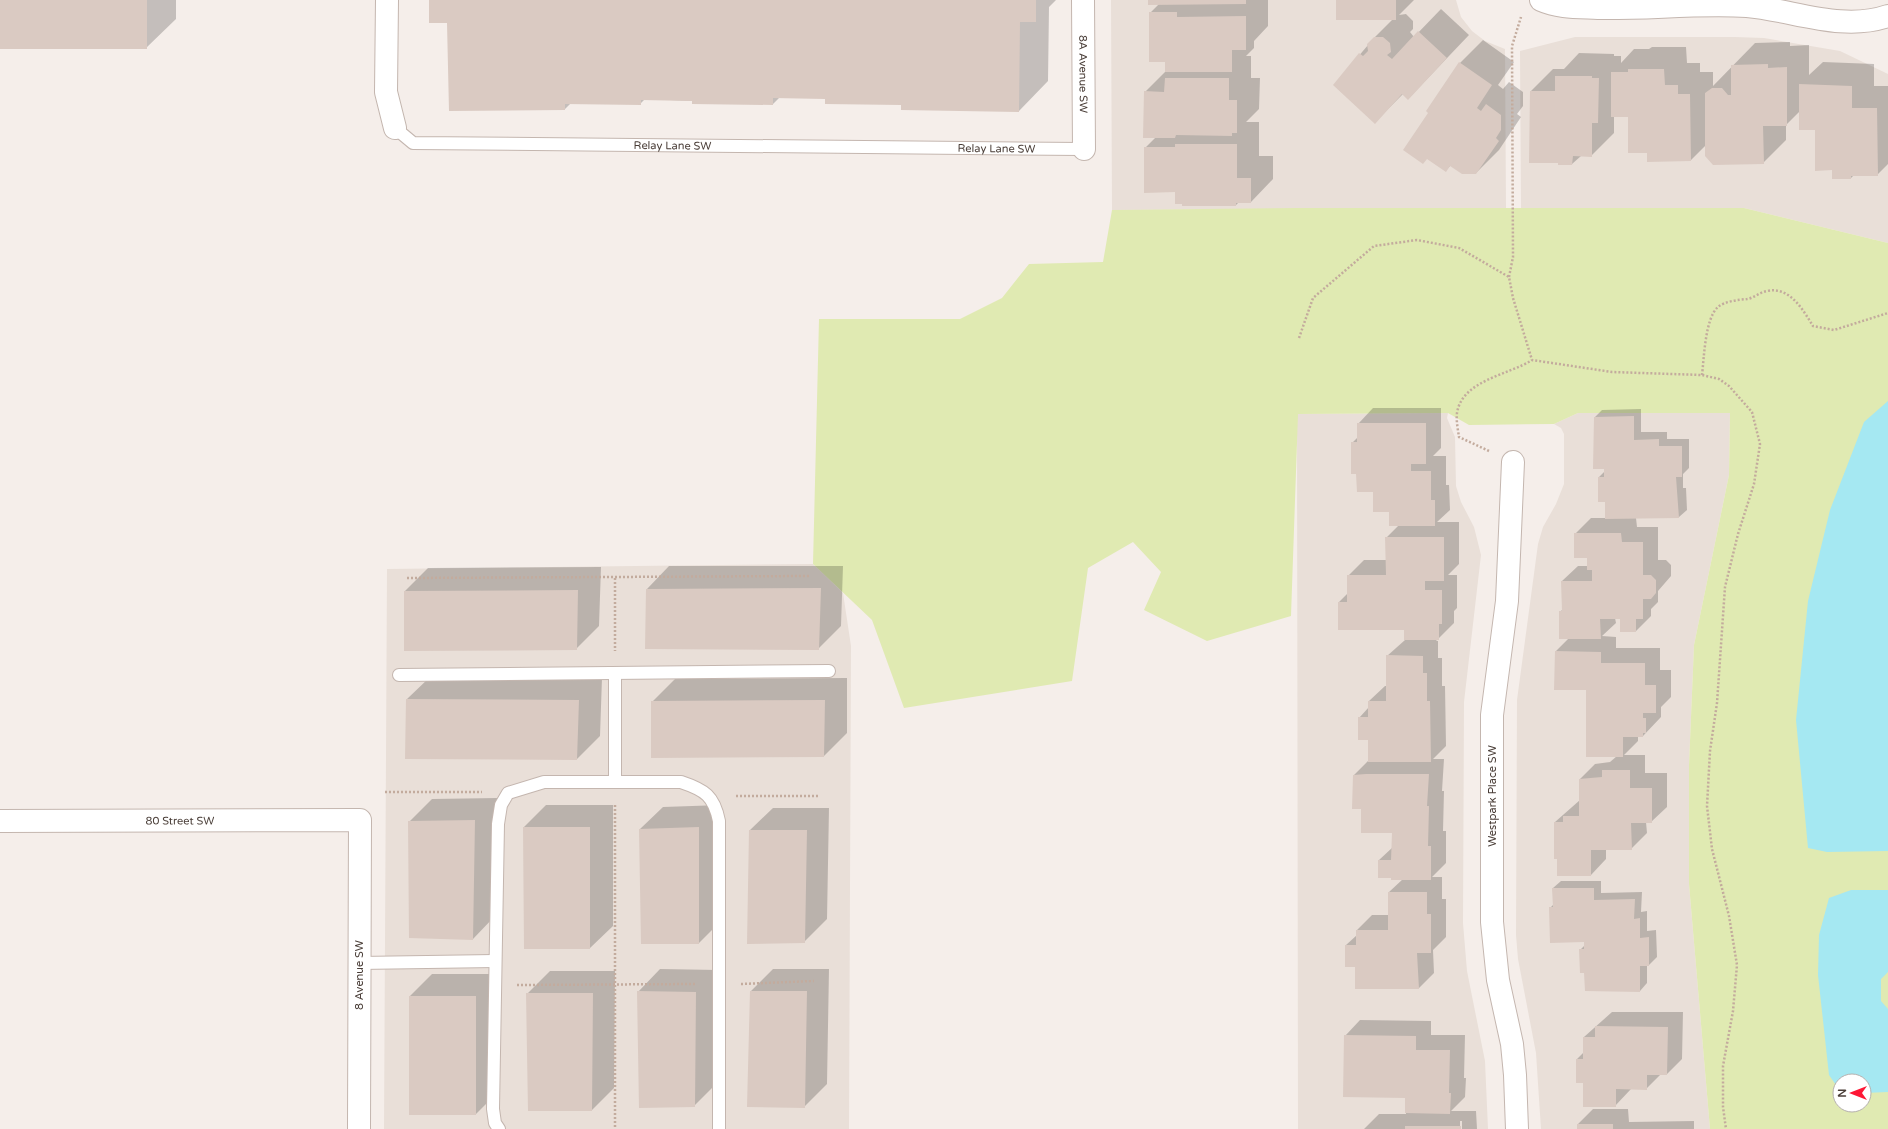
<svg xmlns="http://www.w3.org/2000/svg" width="1888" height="1129" viewBox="0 0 1888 1129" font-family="'Varela Round',sans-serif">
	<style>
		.residential { fill: #e9dfd8 }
		.green { fill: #e0eab2; fill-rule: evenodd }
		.water { fill: #a5e8f2 }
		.shadow { fill: #0003 }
		.building { fill: #dacac2 }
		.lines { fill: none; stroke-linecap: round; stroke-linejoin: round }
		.service-casing { stroke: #c4b6af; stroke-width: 14 }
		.minor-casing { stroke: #c4b6af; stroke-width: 24 }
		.path { stroke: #c3ab9d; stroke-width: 2.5; stroke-dasharray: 2 2; stroke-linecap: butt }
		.service { stroke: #fff; stroke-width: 12 }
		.minor { stroke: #fff; stroke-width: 22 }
		.labels { text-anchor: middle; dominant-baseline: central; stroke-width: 4; stroke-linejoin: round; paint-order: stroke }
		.street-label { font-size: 11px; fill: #493d37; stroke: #fff }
	</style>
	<rect width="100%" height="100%" fill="#f5eeea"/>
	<path class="residential" d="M1111 0H1456L1461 17 1472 31 1485 41 1505 49 1506 208 1112 210Z
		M1575 37H1735L1764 38 1840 51 1888 74V243L1744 208H1521L1520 51Z
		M1448 413 1447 418 1455 437 1456 486 1461 502 1474 527 1481 555 1464 702 1463 923 1467 971 1485 1061 1488 1129H1298L1297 414Z
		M1578 413H1730L1729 475 1694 645 1689 765V884L1710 1129H1541L1536 1053 1518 959 1516 935 1517 700 1538 544 1543 527 1556 504 1564 484V434L1561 428 1554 424Z
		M813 564 843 593 851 646 849 1129H384L387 569Z"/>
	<path class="green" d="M1297 208H1744L1888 243V1129H1710L1689 884V765L1694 645 1729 475 1730 413H1578L1554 424 1469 425 1448 413 1298 414 1291 616 1207 641 1144 610 1161 572 1133 542 1088 568 1072 681 904 708 872 620 813 564 819 319H960L1002 298 1029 264 1103 262 1112 210ZM1840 1081H1864V1105H1840Z"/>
	<path class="water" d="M1888 401V851L1827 852 1808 848 1796 720 1808 601 1830 510 1864 422Z
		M1851 890H1888V972L1881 979V1001L1888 1009V1092L1864 1093V1081H1840V1091L1829 1075 1818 975 1819 935 1829 898Z"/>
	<path class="shadow" d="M0 0H176V19L146 48H0Z
		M430 0H1056L1049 7 1048 81 1019 111 826 98H779L773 104 645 99 640 104 571 103 565 109 448 22Z
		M1149 0H1268V26L1254 41V48L1246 56H1251V78H1260L1259 109 1246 122H1259V156H1273V179L1251 202H1239L1236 205 1176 191 1145 148 1156 137 1145 92 1166 71V61L1150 13 1159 4Z
		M1337 0H1414L1399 15 1406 14 1413 21V29L1410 32 1414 37 1441 9 1469 35 1408 99 1403 94 1375 122 1334 85 1374 38 1393 19Z
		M1483 40 1514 62 1498 85 1503 89 1509 82 1523 92V106L1517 114 1521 117 1499 150 1476 173 1451 165 1445 171 1430 113 1460 63Z
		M1790 42V46L1809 45V75L1823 62 1874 64V86H1888V164L1877 175H1854L1851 178 1833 169 1816 129 1800 111 1786 125V140L1763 163 1706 145 1691 160 1648 152 1629 116H1614V133L1591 156H1581L1572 164 1531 91 1553 69H1564L1579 53 1614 54V56H1621V63L1634 49H1649L1652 47H1686L1687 63H1700V72H1713V86L1755 43Z
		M1373 408H1441V448L1433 456H1446V485H1449L1450 510 1437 522H1459V564L1448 575H1457V608L1454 611V623L1436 641H1438V658H1442V686H1445L1446 746 1433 759H1444L1442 791H1444L1443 831H1446V863L1432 877H1442V899H1446V937L1433 950 1434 973 1419 988 1356 966 1346 945 1357 935V930L1372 915H1389V892L1403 879 1379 860 1393 847V832L1362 808 1354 775 1369 760V739L1359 718 1369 707V701L1385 686H1387V656L1405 640V629L1339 602 1348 593V576L1364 560H1387L1386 538 1399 525 1390 511 1357 473 1352 443 1358 437V424Z
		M1641 409V432H1667V439H1689V468L1683 474V488H1686L1687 510 1679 517 1636 518 1637 527H1658V560H1666L1671 565V576L1658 591V602L1651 609V616L1636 631 1621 618H1615L1616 623 1602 636 1616 637V648H1660V670H1671V697L1661 707V717L1643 736H1638V741L1624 755H1645V773H1667V807L1651 822H1646L1647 833 1631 849H1606V859L1591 875 1555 822 1580 800V779L1595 764 1610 762 1617 756 1587 689 1556 651 1569 638 1560 612 1563 609 1562 581 1578 566H1588V557L1575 534 1591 518H1606V501L1599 477 1605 471 1595 417 1602 410Z
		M669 566H843L841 626 818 649 647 589Z
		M601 567 599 626 576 649 405 591 428 568Z
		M430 677 602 678 600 736 577 759 407 699Z
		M847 678V733L824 756 652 702 675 679Z
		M497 798 495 916 473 939 409 822 432 799Z
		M546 805H613V926L590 948H525L524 827Z
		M721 805V921L699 943 640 829 663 807Z
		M773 808H829L827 919 804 942 750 830Z
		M1561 881H1601V893L1642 892 1641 912 1647 911V931L1656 930 1657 957 1649 965H1647V983L1640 991 1585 972 1580 950 1585 945V941L1550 908 1554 904 1553 888Z
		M660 969 718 970 717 1083 694 1106 638 992Z
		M773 969H829L827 1084 804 1107 751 991Z
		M550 971H615L614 1088 592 1110 527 994Z
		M432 974H498L499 1091 476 1114 410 996Z
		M1612 1012H1683L1682 1059 1667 1074H1661L1646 1089H1631L1615 1106 1584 1082 1577 1059 1584 1052V1037Z
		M1360 1020 1431 1021V1035H1465L1464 1078H1466L1465 1097 1451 1111H1476L1477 1129H1462V1121H1460V1129H1364L1379 1114H1406V1097L1345 1036Z
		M1593 1109H1628L1629 1122 1694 1121V1129H1578V1124Z"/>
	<path class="building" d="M0 0H147V49H0Z
		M429 0H1036V22H1020L1019 112 901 110V105L825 104V99L773 98V105L692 104V101L641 100V105L565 104V110L449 111 447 23H429Z
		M1148 0H1246V4L1148 5Z
		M1336 0H1396V20H1336Z
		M1149 12H1177V17L1246 16V50H1232V72H1165V62H1149Z
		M1418 31 1447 58 1408 100 1402 94 1375 124 1333 85 1359 53 1363 56 1368 51 1367 44 1374 37H1383L1390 43 1391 52 1387 55 1392 59Z
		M1459 62 1492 85 1477 108 1481 111 1486 104 1501 115V130L1496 138 1499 141 1476 174H1462L1450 166 1446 172 1427 159 1423 164 1403 150 1428 113 1426 111Z
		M1768 64V68L1787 67V126H1763L1764 164 1713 165 1705 156V93L1712 88H1722L1728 95H1731V65Z
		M1628 69H1664L1665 85H1678V94H1690L1691 161 1647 162V153H1628V117H1611V72H1628Z
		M1555 76H1592V78H1599L1598 123H1592V157L1573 156 1572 165H1558V163H1529L1530 91H1555Z
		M1165 78H1229V100H1237V133H1232V136L1176 135 1175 138H1143L1144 91 1164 92Z
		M1799 84 1852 86V108H1877L1878 176H1851V179H1832V170L1815 171V130H1799Z
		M1175 144H1237V178H1251V203H1236V206H1182V204H1175V192L1144 193V147H1175Z
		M1634 416V440L1659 439V446H1682V477H1676L1679 518 1605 519V502H1598V477H1604V469H1593L1594 417Z
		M1357 423H1426V464H1411V471H1431V500H1435V526H1389V512H1373V492H1357L1356 474H1351V442H1357Z
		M1574 533H1621L1622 542H1643V575H1651L1656 580V593L1651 599H1643V619H1636V632H1620V619H1600L1601 639H1559V611H1562L1561 581H1592V570H1587V558H1574Z
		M1385 537H1444V581H1425V590H1442V624H1439V640H1404V630H1338V602H1347V575H1386Z
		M821 588 819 650 645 649 646 589Z
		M578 590 577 650 404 651V591Z
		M1555 651 1601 652V663H1645V685H1656V713H1643V718H1646V733H1643V737H1623V757H1586V690H1554Z
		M1386 655 1423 656V673H1427V701H1430L1431 762H1368V740H1358V717H1368V701H1386Z
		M406 699 579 700 577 760 405 759Z
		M825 700 824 757 651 758V701Z
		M1602 770H1630V788H1652V823H1631L1632 850H1591V876H1557V859H1554V822H1563V816H1579V779L1602 777Z
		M1366 774H1429L1427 806H1429L1428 846H1431V880H1391V878H1378V860H1391L1392 833H1361V809H1352L1353 775Z
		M475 820 473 940 409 938 408 821Z
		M523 827H590V949H524Z
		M699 827V944H641L639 829Z
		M749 830H807L805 943 747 944Z
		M1552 888H1594V900L1635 899 1634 919 1640 918V938L1649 937V966H1640V992L1585 991 1584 973H1580L1579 949H1584V942L1550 943 1549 907H1553Z
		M1388 892H1427V914H1431V953H1417L1419 989H1355V967H1345V945H1356V930H1388Z
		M637 991 696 992 695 1107 639 1108Z
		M750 991H807L805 1108 747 1107Z
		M526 993H593L592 1111H528Z
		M409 996H476V1115H409Z
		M1595 1026 1668 1027 1667 1075H1647V1090L1616 1089V1107H1583V1083H1576V1059H1583V1037H1595Z
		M1344 1035 1416 1036V1050H1450L1449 1093H1451L1450 1114 1405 1113V1098L1343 1097Z
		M1577 1124H1613V1129H1577Z
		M1405 1126H1461V1129H1405Z"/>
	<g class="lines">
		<g class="service-casing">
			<g id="service">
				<path id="s1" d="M395 128 413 143 1084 149"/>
				<path d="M399 675 829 671"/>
				<path d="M615 782V673"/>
				<path d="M359 963 495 961"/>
				<path d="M499 1129 495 1123 493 1109 498 824 501 805 508 793 544 782H681C705 790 714 796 719 821V1129"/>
			</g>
		</g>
		<g class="minor-casing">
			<g id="minor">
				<path d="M387 0 386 92 395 128"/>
				<path id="s2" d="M1083 0 1084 149"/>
				<path d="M1541 0C1559 8 1579 7 1598 8 1647 9 1698 3 1747 6 1793 10 1842 32 1888 16"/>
				<path d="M1513 462 1507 601 1492 715V922L1498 980 1512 1044 1515 1075 1517 1129"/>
				<path id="s3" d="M0 821 360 820 359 1129"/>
			</g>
		</g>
		<path class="path" d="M1509 277 1513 257 1512 46 1521 17
			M1299 338 1313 298 1374 246 1417 240 1459 248 1509 277 1513 298 1532 360 1612 372 1702 375 1719 379 1729 386 1752 412 1760 444 1754 484 1738 534 1725 587 1717 703 1710 751 1707 806 1712 849 1729 916 1737 965 1733 1011 1723 1066V1107L1726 1129
			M1702 375C1704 359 1705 318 1718 307 1725 301 1738 300 1747 299 1754 298 1760 292 1767 291 1790 286 1803 310 1813 326L1834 330 1888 313
			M1489 451 1459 437C1458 430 1456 421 1457 413 1462 380 1509 375 1532 360
			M407 578 809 576
			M615 578V651
			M385 792H482
			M736 796H819
			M615 805V1129
			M741 984 814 981
			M517 985 696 984"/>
		<use href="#service" class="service"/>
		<use href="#minor" class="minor"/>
	</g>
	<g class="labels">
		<g class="street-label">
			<text stroke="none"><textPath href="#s2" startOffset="74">8A Avenue SW</textPath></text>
			<text stroke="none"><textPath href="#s1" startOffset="283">Relay Lane SW</textPath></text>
			<text stroke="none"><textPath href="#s1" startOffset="607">Relay Lane SW</textPath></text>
			<text transform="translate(1492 796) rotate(-90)">Westpark Place SW</text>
			<text stroke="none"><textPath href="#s3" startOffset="180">80 Street SW</textPath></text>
			<text transform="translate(359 975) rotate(-90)">8 Avenue SW</text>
		</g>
	</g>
	<g transform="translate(1852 1093) rotate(270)"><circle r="19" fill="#ffffff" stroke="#b6b1af"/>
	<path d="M0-3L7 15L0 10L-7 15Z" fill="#fe1735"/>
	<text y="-6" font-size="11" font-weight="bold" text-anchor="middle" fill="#493d37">N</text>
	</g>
</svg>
